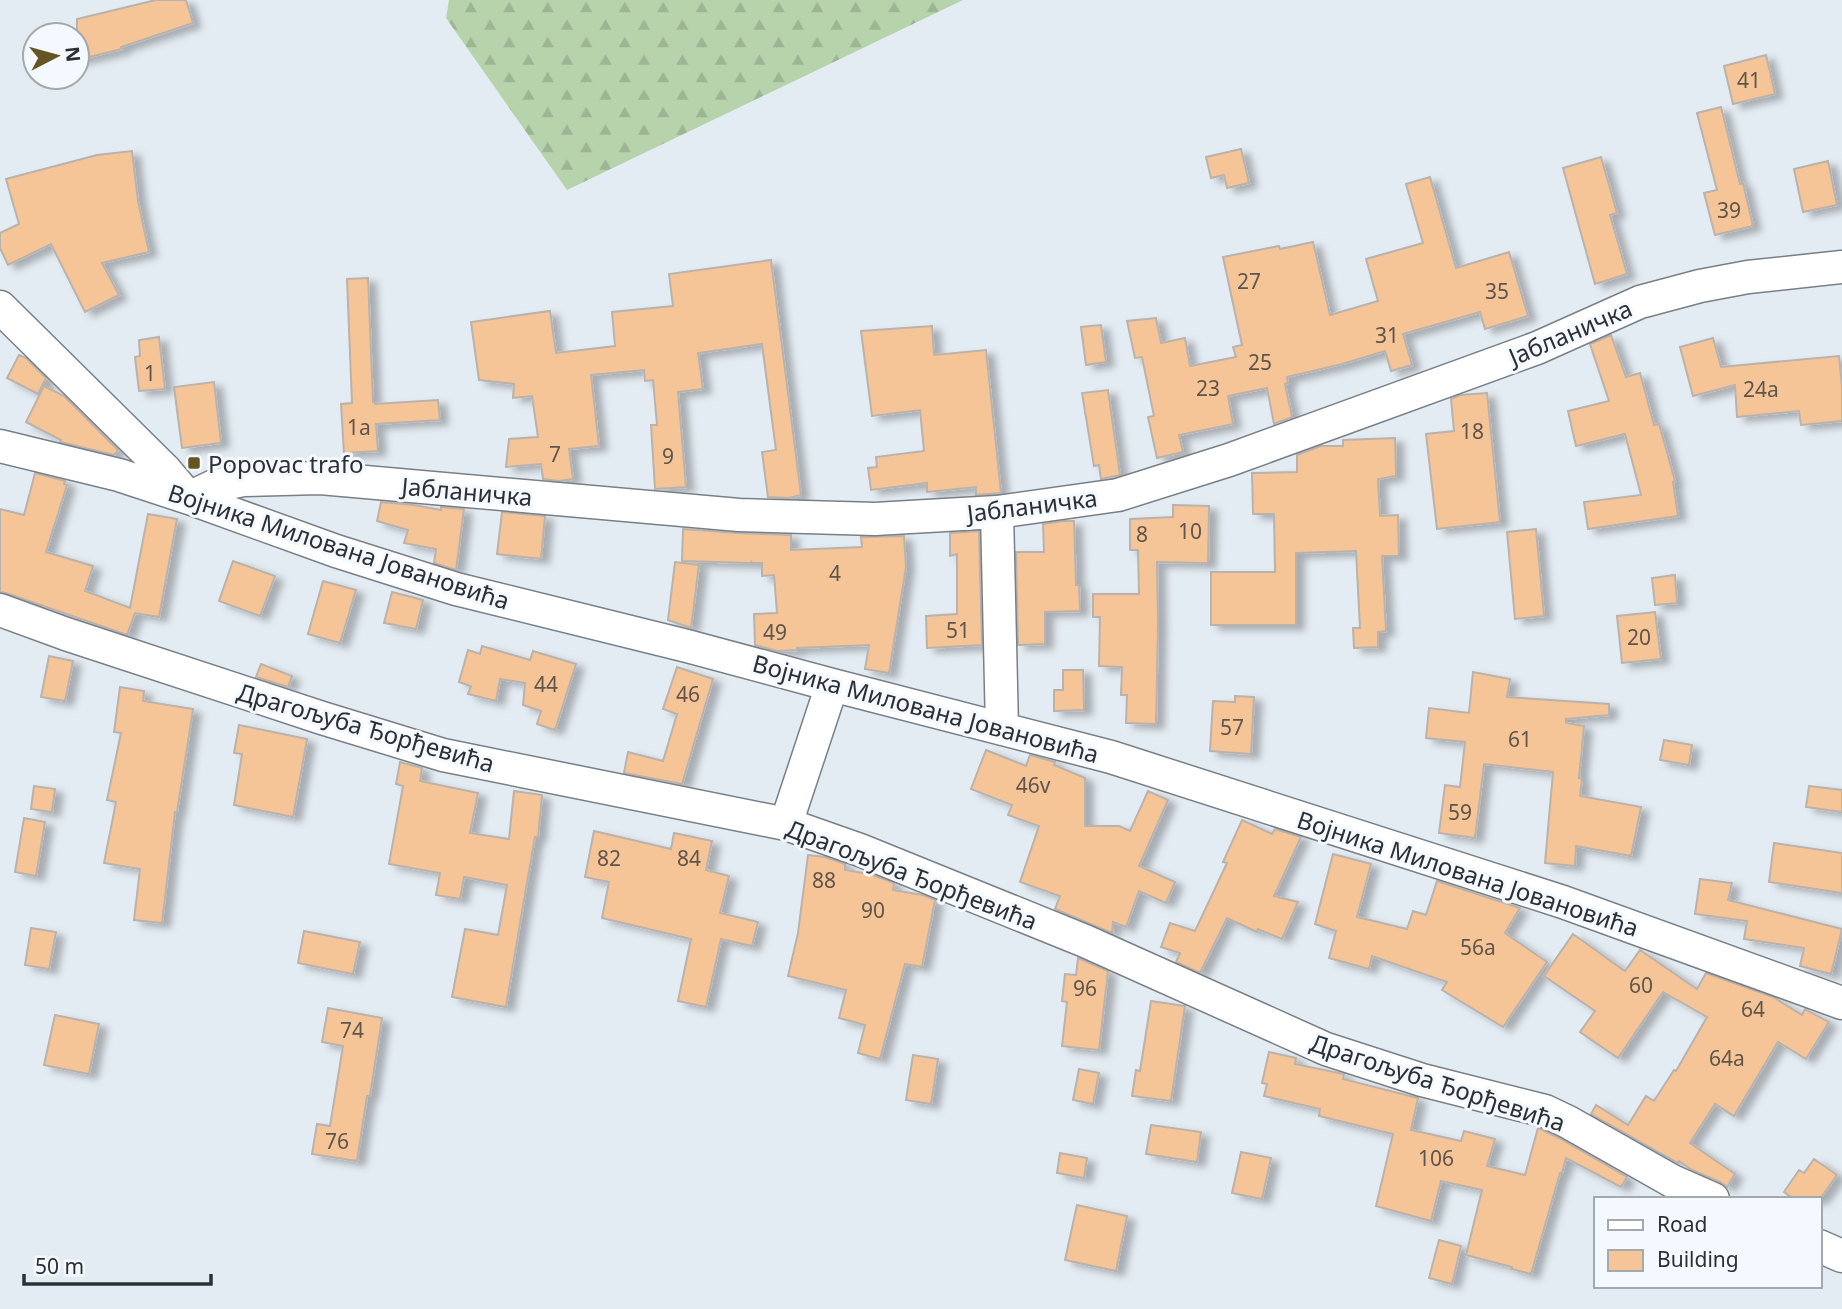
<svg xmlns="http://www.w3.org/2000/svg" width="1842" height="1309" viewBox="0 0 1842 1309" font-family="'Noto Sans',sans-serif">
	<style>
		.forest { fill: url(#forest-firs) }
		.building { fill: #f6c597; stroke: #bab2ac; stroke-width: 2; filter: url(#shadow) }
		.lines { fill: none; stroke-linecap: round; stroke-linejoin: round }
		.minor-casing { stroke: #797f86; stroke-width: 35 }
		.minor { stroke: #fff; stroke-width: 32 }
		.poi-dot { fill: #655522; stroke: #f3f9fe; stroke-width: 2.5 }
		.labels { text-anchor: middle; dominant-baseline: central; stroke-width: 6; stroke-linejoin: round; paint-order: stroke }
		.number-label { font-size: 21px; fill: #5f554c }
		.street-label { font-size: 24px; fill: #2d3033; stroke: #f3f9fe }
		.poi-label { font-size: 24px; fill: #2d3033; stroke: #f3f9fe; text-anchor: start }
	</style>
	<defs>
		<pattern id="forest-firs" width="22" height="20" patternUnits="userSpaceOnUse" patternTransform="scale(1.75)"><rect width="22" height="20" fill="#b6d3ab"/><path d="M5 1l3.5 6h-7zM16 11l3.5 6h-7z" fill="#9db594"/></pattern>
		<filter id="shadow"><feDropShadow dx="8" dy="4.5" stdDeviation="3.5" flood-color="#0004"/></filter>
	</defs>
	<rect width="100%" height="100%" fill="#e4ecf3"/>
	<path class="forest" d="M449 0H963L567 190 446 18Z"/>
	<path class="building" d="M156 0H186L193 23 121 47 122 49 77 60V19Z
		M1766 55 1775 94 1733 104 1724 66Z
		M1721 107 1740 184 1743 183 1753 226 1715 235 1704 193 1717 190 1697 113Z
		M1241 149 1249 183 1227 188 1224 175 1211 178 1206 157Z
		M132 151 138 201 149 252 102 263 119 295 85 312 51 244 8 265 0 248V233L19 224 6 179 97 155Z
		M1601 157 1617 213 1610 215 1627 274 1595 284 1563 168Z
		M1828 161 1837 205 1803 212 1794 169Z
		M1430 177 1456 268 1509 252 1528 316 1485 329 1480 312 1403 334 1412 365 1391 371 1385 351 1342 364 1287 377 1288 383 1285 384 1292 417 1274 424 1267 388 1228 396 1233 424 1179 435 1183 452 1157 458 1148 417 1154 416 1142 357 1135 358 1127 321 1156 318 1161 343 1185 338 1190 366 1236 357 1233 347 1242 345 1223 257 1279 246 1280 249 1313 242 1330 315 1378 301 1366 259 1423 243 1406 184Z
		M771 260 801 495 789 498 768 497 762 452 776 450 762 344 698 353 703 389 678 392 686 487 655 489 651 425H657L653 380 645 381 644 370 591 375 599 446 569 449 573 479 559 481 543 479 541 464 506 467 509 439 538 437 532 396 513 398 514 384 479 380 471 322 550 311 556 353 615 346 612 312 673 306 669 274Z
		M368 278 373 402H375V404L438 400 440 420 376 424 378 451 344 453 341 404 352 403 347 279Z
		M1101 325 1106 362 1086 365 1081 327Z
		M932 326 934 355 986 350 1001 493 976 495V487L927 492V483L871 490 868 468 877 467 876 457 924 451 920 410 872 416 861 331Z
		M1611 335 1626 377 1640 373 1654 425 1659 424 1675 481 1673 482 1678 516 1588 529 1584 502 1641 495 1625 434 1576 446 1568 411 1609 401 1590 344Z
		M159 337 165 389 139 391 135 357 140 356 139 340Z
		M1713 338 1721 367 1839 356 1842 387V421L1801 425 1799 411 1737 417 1735 385 1693 396 1680 347Z
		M19 355 26 358 46 378 38 394 7 378Z
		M214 382 221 443 182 448 174 387Z
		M44 386 64 396 118 450 114 455 60 442 61 440 26 422Z
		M1108 390 1120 475 1101 479 1099 465 1094 466 1082 393Z
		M1487 393 1500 522 1437 529 1426 434 1454 431 1451 399 1460 395Z
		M1395 438 1396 476 1378 479 1380 516 1398 515 1399 556H1382L1386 631 1378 632V647L1354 648 1353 628H1360L1356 551 1296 553V625H1211V572H1275L1274 514H1253L1252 473 1297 472V455L1321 446H1343V440Z
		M35 473 65 481 64 484 67 485 46 552 93 566 85 591 130 608 148 514 177 519 159 617 135 613 127 635 6 593 0 592V509L24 515Z
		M381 502 414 505 441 510V507L464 509 456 570 434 563 436 549 404 543 408 530 377 521Z
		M1173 505 1209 506 1208 563 1157 562 1158 624 1156 724 1126 723 1127 695H1121L1122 667 1099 666 1100 617H1093V594H1139L1138 550H1130V519L1173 517Z
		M502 512 545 516 541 559 497 554Z
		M1063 521H1074L1076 585H1079L1080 611 1045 612V644L1018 645 1016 552H1044L1043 524Z
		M683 529 737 533 791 535V550L862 547 861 537 904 536 906 567 889 673 865 669 869 645 797 648V650L777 651 755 645 754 614 777 613 774 575 762 576V563H752L751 561V563L682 561Z
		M1536 529 1544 616 1515 619 1507 532Z
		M979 531 982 645 927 648 926 616 957 614V554L950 556V533Z
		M233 561 275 576 260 616 219 601Z
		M675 562 699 565 691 628 668 620Z
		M1675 575 1677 603 1655 605 1652 578Z
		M323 581 356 590 340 643 308 634Z
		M392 592 423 600 416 629 384 623Z
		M1655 612 1661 659 1622 663 1617 616Z
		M482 646 530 660 533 651 576 664 555 730 537 724 541 711 523 705 525 683 500 679 496 701 468 694 471 686 459 682 468 650 480 654Z
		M49 656 73 661 65 701 41 697Z
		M261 664 292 676 288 687 256 677Z
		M677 667 713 679 682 784 624 773 628 752 663 761 677 714 663 709Z
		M1063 670H1083L1084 710 1054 711V690H1063Z
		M1473 672 1510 679 1507 697 1609 704V715L1566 719V723L1584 726 1579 778 1582 779 1580 796 1641 807 1631 856 1576 846 1575 866 1545 863 1553 772 1484 764 1475 838 1439 833 1445 785 1460 787 1465 742 1426 738 1429 708 1469 713Z
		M120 687 144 691 143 701 193 709 177 812H175L162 923 134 920 140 869 104 863 116 802 107 800 121 733 114 732Z
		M1235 696 1254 697 1251 754 1210 751 1213 701 1235 702Z
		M239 725 307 739 293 817 234 805 242 754 234 753Z
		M1664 740 1692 745 1689 765 1660 760Z
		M986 750 1026 766 1030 755 1055 762 1054 765 1085 778V826H1119L1130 831 1148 791 1168 800 1139 866 1175 882 1166 903 1139 891 1126 927 1113 922 1112 933 1055 909 1060 896 1020 882 1039 826 1008 815 1012 805 971 789Z
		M400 762 422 768 420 781 478 793 470 833 509 839 514 791 542 795 538 837H535L526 888 506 1007 452 997 465 929 498 935 507 885 464 877 460 899 436 895 440 873 389 864 403 786 396 784Z
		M34 786 55 789 52 812 31 809Z
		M1809 786 1842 790V812L1806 807Z
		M24 818 45 822 36 876 15 872Z
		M1242 820 1272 834 1275 829 1301 837 1274 896 1298 902 1282 939 1258 929 1257 932 1227 918 1200 973 1176 962 1180 953 1161 947 1170 923 1195 931 1227 863 1223 862Z
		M594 831 671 849 674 833 712 841 706 870 729 876 720 913 758 922 752 946 721 939 706 1007 678 1001 691 939 602 918 609 882 585 877Z
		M1774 843 1842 853V893L1769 882Z
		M1333 854 1371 864 1357 917 1407 929 1413 911 1426 915 1437 881 1520 908 1505 933 1547 962 1503 1027 1442 990 1447 982 1372 956 1369 969 1329 958 1336 931 1315 924Z
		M808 855 825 857 845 864V870L870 874 894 883 893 890 923 895 935 900 922 967 905 964 880 1059 858 1053 865 1025 839 1018 846 990 788 976 798 933Z
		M1700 879 1732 883 1728 900 1842 929 1831 974 1800 966 1804 948 1744 939 1747 921 1695 914Z
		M31 928 56 932 49 969 25 965Z
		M304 931 360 942 353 974 298 963Z
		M1573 934 1625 971 1640 950 1697 989 1706 973 1773 997 1802 1015 1805 1009 1829 1022 1806 1059 1778 1042 1734 1116 1715 1104 1690 1143 1735 1174 1727 1187 1720 1182 1692 1170 1679 1161 1678 1163 1591 1114 1596 1105 1628 1125 1646 1096 1654 1101 1674 1070 1676 1071 1707 1017 1663 992 1618 1058 1580 1032 1595 1011 1544 976Z
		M1078 958 1108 971 1099 1050 1062 1046 1067 1002 1062 1001 1065 974 1076 975Z
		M1151 1001 1185 1006 1171 1101 1132 1096 1136 1070 1140 1071Z
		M328 1008 382 1018 370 1096H367L357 1161 312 1154 317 1124 330 1126 343 1046 322 1042Z
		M55 1015 99 1024 89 1074 44 1065Z
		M1269 1052 1296 1058 1295 1064 1344 1074 1343 1079 1418 1098 1411 1130 1461 1141 1464 1131 1495 1139 1487 1166 1525 1175 1538 1128 1559 1138 1627 1177 1621 1187 1566 1158 1562 1173H1560L1531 1274 1512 1269V1267L1466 1255 1482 1190 1441 1181 1431 1221 1376 1206 1393 1134 1319 1116 1320 1109 1264 1096 1267 1084 1262 1083Z
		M913 1055 938 1059 931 1104 906 1100Z
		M1079 1069 1099 1073 1093 1104 1073 1100Z
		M1151 1125 1201 1132 1197 1162 1146 1154Z
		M1241 1152 1271 1158 1262 1199 1232 1193Z
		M1060 1153 1087 1158 1084 1178 1057 1173Z
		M1814 1159 1837 1175 1820 1199H1794L1784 1192 1799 1170 1804 1173Z
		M1077 1205 1127 1216 1116 1271 1065 1260Z
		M1439 1240 1461 1246 1452 1284 1429 1278Z"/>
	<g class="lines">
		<g class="minor-casing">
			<path id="minor" d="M0 307 166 471 188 497
				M0 446 119 475 189 498 336 551 456 589 687 646 832 685 1111 757 1563 902 1842 1003
				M189 498 214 486 243 480 320 478 739 515 875 519 997 512 1118 495 1229 460 1537 348 1640 302 1700 286 1748 277 1842 267
				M997 512 1002 729
				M0 610 66 634 322 718 443 755 786 824 860 850 1085 941 1326 1049 1422 1080 1545 1111 1568 1122 1672 1181 1713 1199
				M786 824 832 685
				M1819 1246 1842 1256"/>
		</g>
		<use href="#minor" class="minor"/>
	</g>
	<rect class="poi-dot" x="187" y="456" width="14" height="14" rx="3.5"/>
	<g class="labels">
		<g class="number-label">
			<text x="1749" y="80">41</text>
			<text x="1729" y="210">39</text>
			<text x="1249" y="281">27</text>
			<text x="1497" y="291">35</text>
			<text x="1387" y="335">31</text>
			<text x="1260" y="362">25</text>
			<text x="150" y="373">1</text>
			<text x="1208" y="388">23</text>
			<text x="1761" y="389">24a</text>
			<text x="359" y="427">1a</text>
			<text x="1472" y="431">18</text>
			<text x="555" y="454">7</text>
			<text x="668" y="456">9</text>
			<text x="1190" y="531">10</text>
			<text x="1142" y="534">8</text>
			<text x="835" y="573">4</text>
			<text x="958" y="630">51</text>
			<text x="775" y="632">49</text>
			<text x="1639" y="637">20</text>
			<text x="546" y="684">44</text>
			<text x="688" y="694">46</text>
			<text x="1232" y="727">57</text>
			<text x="1520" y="739">61</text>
			<text x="1033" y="785">46v</text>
			<text x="1460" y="812">59</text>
			<text x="609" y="858">82</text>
			<text x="689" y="858">84</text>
			<text x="824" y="880">88</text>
			<text x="873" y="910">90</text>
			<text x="1478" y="947">56a</text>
			<text x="1641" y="985">60</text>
			<text x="1085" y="988">96</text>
			<text x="1753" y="1009">64</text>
			<text x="352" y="1030">74</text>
			<text x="1727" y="1058">64a</text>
			<text x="337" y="1141">76</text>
			<text x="1436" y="1158">106</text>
		</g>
		<g class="street-label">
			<text transform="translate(1570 332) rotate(-23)">Јабланичка</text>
			<text transform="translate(467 491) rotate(5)">Јабланичка</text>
			<text transform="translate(1032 505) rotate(-7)">Јабланичка</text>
			<text transform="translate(339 546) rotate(18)">Војника Милована Јовановића</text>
			<text transform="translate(926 708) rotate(15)">Војника Милована Јовановића</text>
			<text transform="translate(366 727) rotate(16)">Драгољуба Ђорђевића</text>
			<text transform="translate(1468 873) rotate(18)">Војника Милована Јовановића</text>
			<text transform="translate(912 874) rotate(21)">Драгољуба Ђорђевића</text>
			<text transform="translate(1438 1082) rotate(18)">Драгољуба Ђорђевића</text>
		</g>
		<g class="poi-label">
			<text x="208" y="463">Popovac trafo</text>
		</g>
	</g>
	<rect x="1594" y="1197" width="228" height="91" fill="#f3f9fe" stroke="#a4a9ad" stroke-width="2"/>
	<rect x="1608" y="1220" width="35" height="10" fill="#ffffff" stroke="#a4a9ad" stroke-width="2"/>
	<text x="1657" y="1232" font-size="21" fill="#2d3033">Road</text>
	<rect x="1608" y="1250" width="35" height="21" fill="#f6c597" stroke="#a4a9ad" stroke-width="2"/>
	<text x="1657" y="1267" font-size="21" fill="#2d3033">Building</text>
	<g transform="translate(56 56) rotate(84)"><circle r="33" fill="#f3f9fe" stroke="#a4a9ad" stroke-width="2"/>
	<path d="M0-5L12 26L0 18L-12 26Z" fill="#655522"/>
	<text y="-10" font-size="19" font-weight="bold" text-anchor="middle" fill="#2d3033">N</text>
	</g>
	<path d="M24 1274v10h187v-10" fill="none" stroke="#2d3033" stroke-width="3.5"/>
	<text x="35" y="1274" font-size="21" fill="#2d3033" stroke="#f3f9fe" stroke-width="5" paint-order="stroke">50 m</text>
</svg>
